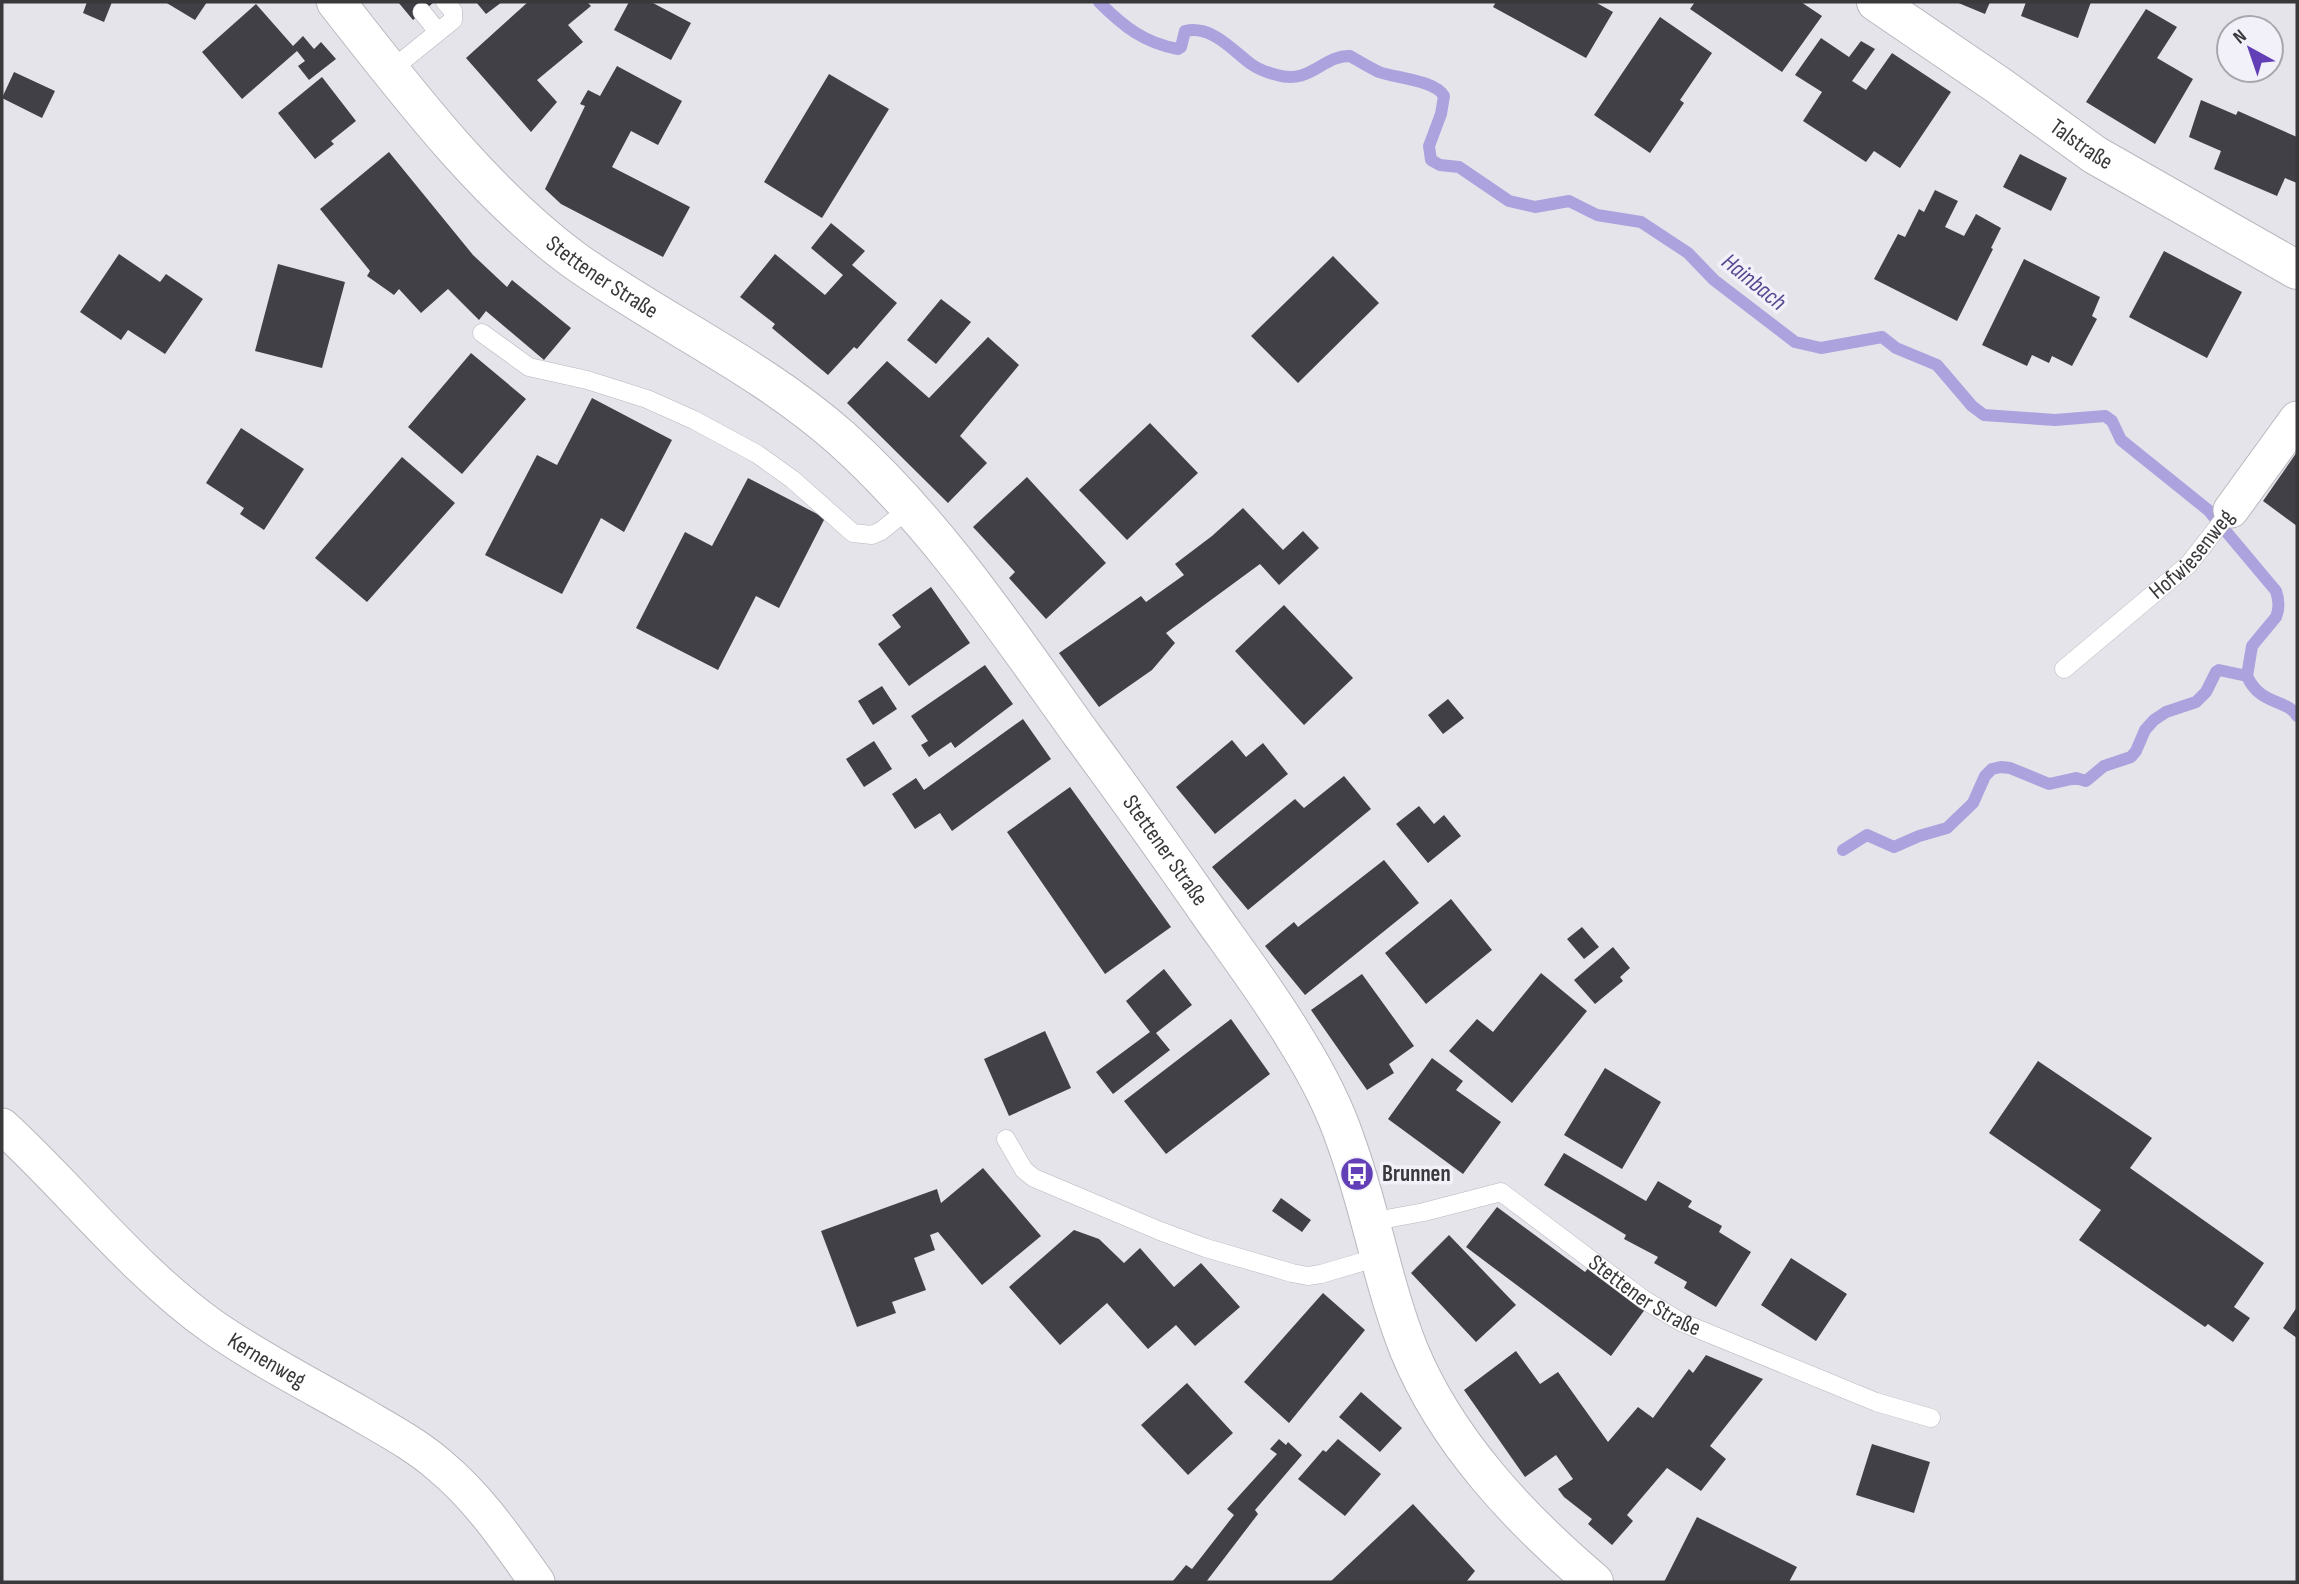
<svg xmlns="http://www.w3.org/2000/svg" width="2299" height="1584" viewBox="0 0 2299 1584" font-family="'Sofia Sans Condensed',sans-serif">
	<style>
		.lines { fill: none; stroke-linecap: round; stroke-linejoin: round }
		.stream { stroke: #aca2de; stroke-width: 12 }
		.building { fill: #414046 }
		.lane-casing { stroke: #b8b7be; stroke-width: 19 }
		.street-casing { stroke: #b8b7be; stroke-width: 37 }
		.secondary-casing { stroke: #b8b7be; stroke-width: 40 }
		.lane { stroke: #fff; stroke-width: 18 }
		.street { stroke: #fff; stroke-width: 35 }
		.secondary { stroke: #fff; stroke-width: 38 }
		.labels { text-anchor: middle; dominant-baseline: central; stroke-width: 7; stroke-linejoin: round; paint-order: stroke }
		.street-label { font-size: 23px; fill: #39383b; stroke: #f2f1f9 }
		.poi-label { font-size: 23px; font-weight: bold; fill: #39383b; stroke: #f2f1f9; text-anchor: start }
		.water-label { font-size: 24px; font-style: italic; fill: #594991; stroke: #f2f1f9 }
	</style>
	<rect width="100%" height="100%" fill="#e5e4eb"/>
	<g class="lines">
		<path class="stream" d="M1099 2C1123 26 1144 43 1178 49L1181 47 1185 31C1212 25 1232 50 1251 64 1258 69 1269 73 1277 75 1310 85 1323 55 1350 56 1359 61 1368 67 1379 72 1395 78 1435 80 1444 96L1441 114 1429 146 1431 160 1440 165 1459 167 1509 201 1535 207 1569 201 1597 215 1641 222 1688 253 1714 280 1795 342 1821 348 1882 337 1896 348 1937 365 1972 406 1984 415 2055 420 2105 416 2112 421 2121 440 2208 510 2276 591C2279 600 2280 608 2276 617L2252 646 2247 676C2260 706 2288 699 2297 716
			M1843 850 1867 835 1894 847 1919 836 1947 828 1973 803 1985 776 1992 769 2001 767 2010 768 2049 784 2076 778 2086 781 2104 766 2131 757 2136 751 2145 730 2154 720 2166 712 2196 702 2206 692 2216 672 2219 670 2247 676"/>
	</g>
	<path class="building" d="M87 2H112L104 22 83 13Z
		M165 2H207L195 20Z
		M398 2H434L413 20Z
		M476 2H502L486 14Z
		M528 2H587L591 6 568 25 583 42 537 80 557 102 531 132 466 58Z
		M629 2H651L691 23 671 60 614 30Z
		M1496 2H1595L1613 12 1586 58 1493 7Z
		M1695 2H1801L1822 16 1782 72 1690 9Z
		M1956 2H1990L1985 14Z
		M2026 2H2091L2078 38 2021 16Z
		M256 4 293 46 303 36 314 49 321 42 336 59 309 80 298 66 305 61 297 51 242 99 202 52Z
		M2146 9 2177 27 2157 58 2193 79 2155 144 2086 102Z
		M1660 17 1712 53 1680 100 1684 103 1650 153 1594 115Z
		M1821 38 1849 57 1861 41 1875 49 1852 81 1866 90 1892 53 1951 92 1900 168 1874 151 1866 162 1803 121 1822 92 1795 75Z
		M617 66 682 101 658 145 631 131 612 167 690 207 663 257 561 204 545 189 585 106 580 104 588 90 600 96Z
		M14 72 55 91 42 118 2 98Z
		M829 74 889 109 822 218 764 182Z
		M322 77 356 121 331 141 334 144 315 159 278 113Z
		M2201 100 2236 115 2238 111 2297 137V183L2285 178 2277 196 2214 169 2221 151 2189 137Z
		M389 152 473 255 507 287 512 280 571 328 544 360 486 311 479 320 448 289 421 313 399 289 394 295 367 276 370 271 320 209Z
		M2020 154 2067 178 2051 211 2003 187Z
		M1935 190 1958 201 1945 227 1964 236 1976 214 2001 228 1991 248 1993 249 1957 321 1874 279 1898 234 1905 237 1919 209 1924 212Z
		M831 223 865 251 852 265 897 303 857 349 854 347 828 375 772 328 775 324 740 297 775 254 825 295 843 275 811 248Z
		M2164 251 2242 292 2207 358 2129 317Z
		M119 254 160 282 166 274 203 299 165 354 128 330 121 340 80 312Z
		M1333 256 1379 303 1298 383 1251 336Z
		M2024 259 2100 297 2092 316 2097 319 2072 366 2052 356 2049 363 2032 355 2027 366 1982 345Z
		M278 264 345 282 322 368 255 351Z
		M941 299 971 322 936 364 907 340Z
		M988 337 1019 365 960 436 987 463 948 503 847 403 887 361 929 398Z
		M471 353 526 399 462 474 408 427Z
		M592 398 672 440 624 532 601 518 562 594 485 555 537 455 557 465Z
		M1150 423 1198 473 1127 540 1079 490Z
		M241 428 304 469 264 530 240 514 244 508 206 483Z
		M2297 452V526L2263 501Z
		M402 457 455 503 367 602 315 558Z
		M1027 477 1106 563 1046 619 1009 578 1015 572 973 527Z
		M748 478 825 518 779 608 756 596 718 670 636 628 685 532 712 546Z
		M1243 508 1283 550 1303 531 1319 548 1279 585 1260 564 1166 633 1175 643 1152 670 1099 707 1059 653 1141 596 1146 602 1184 575 1175 564 1212 536Z
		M931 587 970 643 909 686 878 644 901 627 892 615Z
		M1284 605 1353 678 1304 725 1235 651Z
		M985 665 1013 704 955 748 951 742 929 757 921 745 928 741 911 716Z
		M882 686 897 709 873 725 858 701Z
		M1448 699 1464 718 1443 734 1428 715Z
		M1023 719 1051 759 952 831 940 813 915 829 892 794 916 778 924 790Z
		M1232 740 1246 757 1263 743 1288 774 1215 834 1176 787Z
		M874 741 892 769 864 787 846 759Z
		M1344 776 1371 809 1248 910 1212 867 1295 799 1304 808Z
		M1070 787 1171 927 1105 974 1007 832Z
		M1419 806 1434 824 1444 815 1461 836 1428 863 1396 824Z
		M1384 860 1419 903 1305 995 1265 946 1294 922 1298 927Z
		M1451 899 1492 950 1426 1004 1385 953Z
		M1582 927 1599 947 1584 959 1567 939Z
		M1613 947 1630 968 1620 977 1623 981 1595 1004 1574 980Z
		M1164 969 1192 1005 1156 1033 1170 1050 1113 1094 1096 1072 1150 1032 1126 1001Z
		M1541 973 1587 1011 1512 1103 1449 1051 1477 1019 1493 1032Z
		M1362 974 1414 1046 1389 1064 1394 1073 1367 1090 1311 1010Z
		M1231 1019 1270 1074 1166 1154 1124 1101Z
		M1045 1031 1071 1088 1009 1116 984 1059Z
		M1432 1058 1463 1081 1456 1090 1501 1122 1463 1174 1388 1119Z
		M2038 1061 2152 1138 2130 1168 2264 1263 2234 1307 2250 1318 2233 1342 2208 1324 2205 1327 2079 1240 2101 1210 1989 1133Z
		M1605 1068 1661 1102 1622 1169 1564 1135Z
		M1564 1153 1646 1201 1658 1181 1692 1201 1688 1207 1722 1226 1719 1232 1751 1252 1716 1307 1684 1288 1687 1282 1654 1263 1658 1257 1624 1239 1626 1235 1544 1185Z
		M983 1168 1041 1236 982 1285 938 1232 930 1235 935 1250 914 1258 926 1290 892 1302 896 1313 857 1327 821 1231 937 1189 941 1203Z
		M1281 1198 1311 1220 1302 1232 1272 1211Z
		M1497 1207 1585 1272 1590 1266 1646 1308 1611 1356 1466 1247Z
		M1074 1230 1099 1239 1124 1263 1140 1248 1174 1287 1201 1263 1240 1307 1195 1346 1176 1325 1148 1349 1107 1303 1060 1345 1009 1287Z
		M1449 1235 1516 1305 1476 1342 1411 1273Z
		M1791 1258 1847 1294 1816 1341 1761 1305Z
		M1323 1293 1365 1330 1289 1423 1244 1382Z
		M2297 1307V1338L2283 1328Z
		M1516 1351 1540 1384 1558 1372 1608 1442 1638 1407 1653 1418 1689 1369 1693 1373 1706 1355 1763 1379 1710 1446 1726 1459 1701 1491 1667 1468 1627 1515 1633 1521 1612 1545 1588 1524 1592 1519 1564 1497 1558 1489 1573 1479 1556 1455 1525 1477 1464 1390Z
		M1187 1383 1233 1433 1188 1475 1141 1425Z
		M1361 1392 1402 1428 1380 1452 1339 1417Z
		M1279 1439 1286 1445 1288 1442 1302 1455 1255 1510 1258 1514 1206 1582H1172L1186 1565 1192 1569 1234 1515 1227 1509 1277 1454 1270 1449Z
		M1338 1439 1381 1474 1345 1516 1298 1479 1323 1450 1326 1452Z
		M1872 1444 1930 1462 1914 1513 1856 1495Z
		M1413 1504 1475 1571 1466 1582H1330Z
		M1697 1517 1797 1567 1789 1582H1664Z"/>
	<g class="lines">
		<g class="lane-casing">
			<g id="lane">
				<path d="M422 12 438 32"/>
				<path d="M391 70 453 20V11L445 2"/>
				<path d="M482 333 529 367 587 380 647 399 694 420 757 454 792 479 853 533 872 535 881 531 910 508"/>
				<path id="s1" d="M2064 669 2189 564 2231 510"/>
				<path d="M1006 1139 1024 1170 1034 1178 1160 1231 1206 1248 1292 1273 1308 1276 1321 1274 1379 1257"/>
				<path id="s2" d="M1370 1222 1424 1212 1501 1192 1643 1299 1681 1322 1876 1402 1931 1418"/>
			</g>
		</g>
		<g class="street-casing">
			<g id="street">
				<path d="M2231 510 2297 419"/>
				<path id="s3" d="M2 1126C73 1191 134 1271 213 1327 259 1359 310 1385 359 1413 386 1429 415 1444 439 1465 479 1498 507 1540 537 1582"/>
			</g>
		</g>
		<g class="secondary-casing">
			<g id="secondary">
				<path id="s4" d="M336 2C406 91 483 193 574 260 661 322 761 367 841 438 936 523 1008 632 1082 735 1127 796 1171 858 1214 920 1242 959 1271 998 1296 1040 1316 1072 1334 1106 1346 1142 1371 1210 1382 1282 1409 1350 1447 1442 1519 1518 1594 1582"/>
				<path id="s5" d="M1876 2 1998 85 2095 155 2297 270"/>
			</g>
		</g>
		<use href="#lane" class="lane"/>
		<use href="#street" class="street"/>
		<use href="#secondary" class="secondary"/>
	</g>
	<defs>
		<g id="bus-disc" transform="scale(1.75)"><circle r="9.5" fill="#623fb7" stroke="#f2f1f9"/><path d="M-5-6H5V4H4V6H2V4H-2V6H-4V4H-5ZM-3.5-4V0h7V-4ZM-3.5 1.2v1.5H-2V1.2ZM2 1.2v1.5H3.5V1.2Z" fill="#fff"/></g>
	</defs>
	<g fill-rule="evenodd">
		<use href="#bus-disc" x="1357" y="1174"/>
	</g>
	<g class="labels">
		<g class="street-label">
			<text stroke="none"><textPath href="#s5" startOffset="250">Talstraße</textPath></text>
			<text stroke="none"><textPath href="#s4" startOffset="385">Stettener Straße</textPath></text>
			<text stroke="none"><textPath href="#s1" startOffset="172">Hofwiesenweg</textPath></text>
			<text stroke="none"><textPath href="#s4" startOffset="1199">Stettener Straße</textPath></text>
			<text stroke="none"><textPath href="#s2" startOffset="312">Stettener Straße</textPath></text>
			<text stroke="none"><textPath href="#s3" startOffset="355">Kernenweg</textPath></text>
		</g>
		<g class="poi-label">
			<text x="1382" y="1174">Brunnen</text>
		</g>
		<g class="water-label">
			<text transform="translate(1754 282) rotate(39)">Hainbach</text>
		</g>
	</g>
	<rect width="2299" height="1584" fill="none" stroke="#39383b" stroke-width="7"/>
	<g transform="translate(2250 49) rotate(320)"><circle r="33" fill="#f2f1f9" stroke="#a8a7ad" stroke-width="2"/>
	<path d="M0-5L12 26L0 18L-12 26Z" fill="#623fb7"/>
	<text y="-10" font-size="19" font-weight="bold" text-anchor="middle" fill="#39383b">N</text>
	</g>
</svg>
